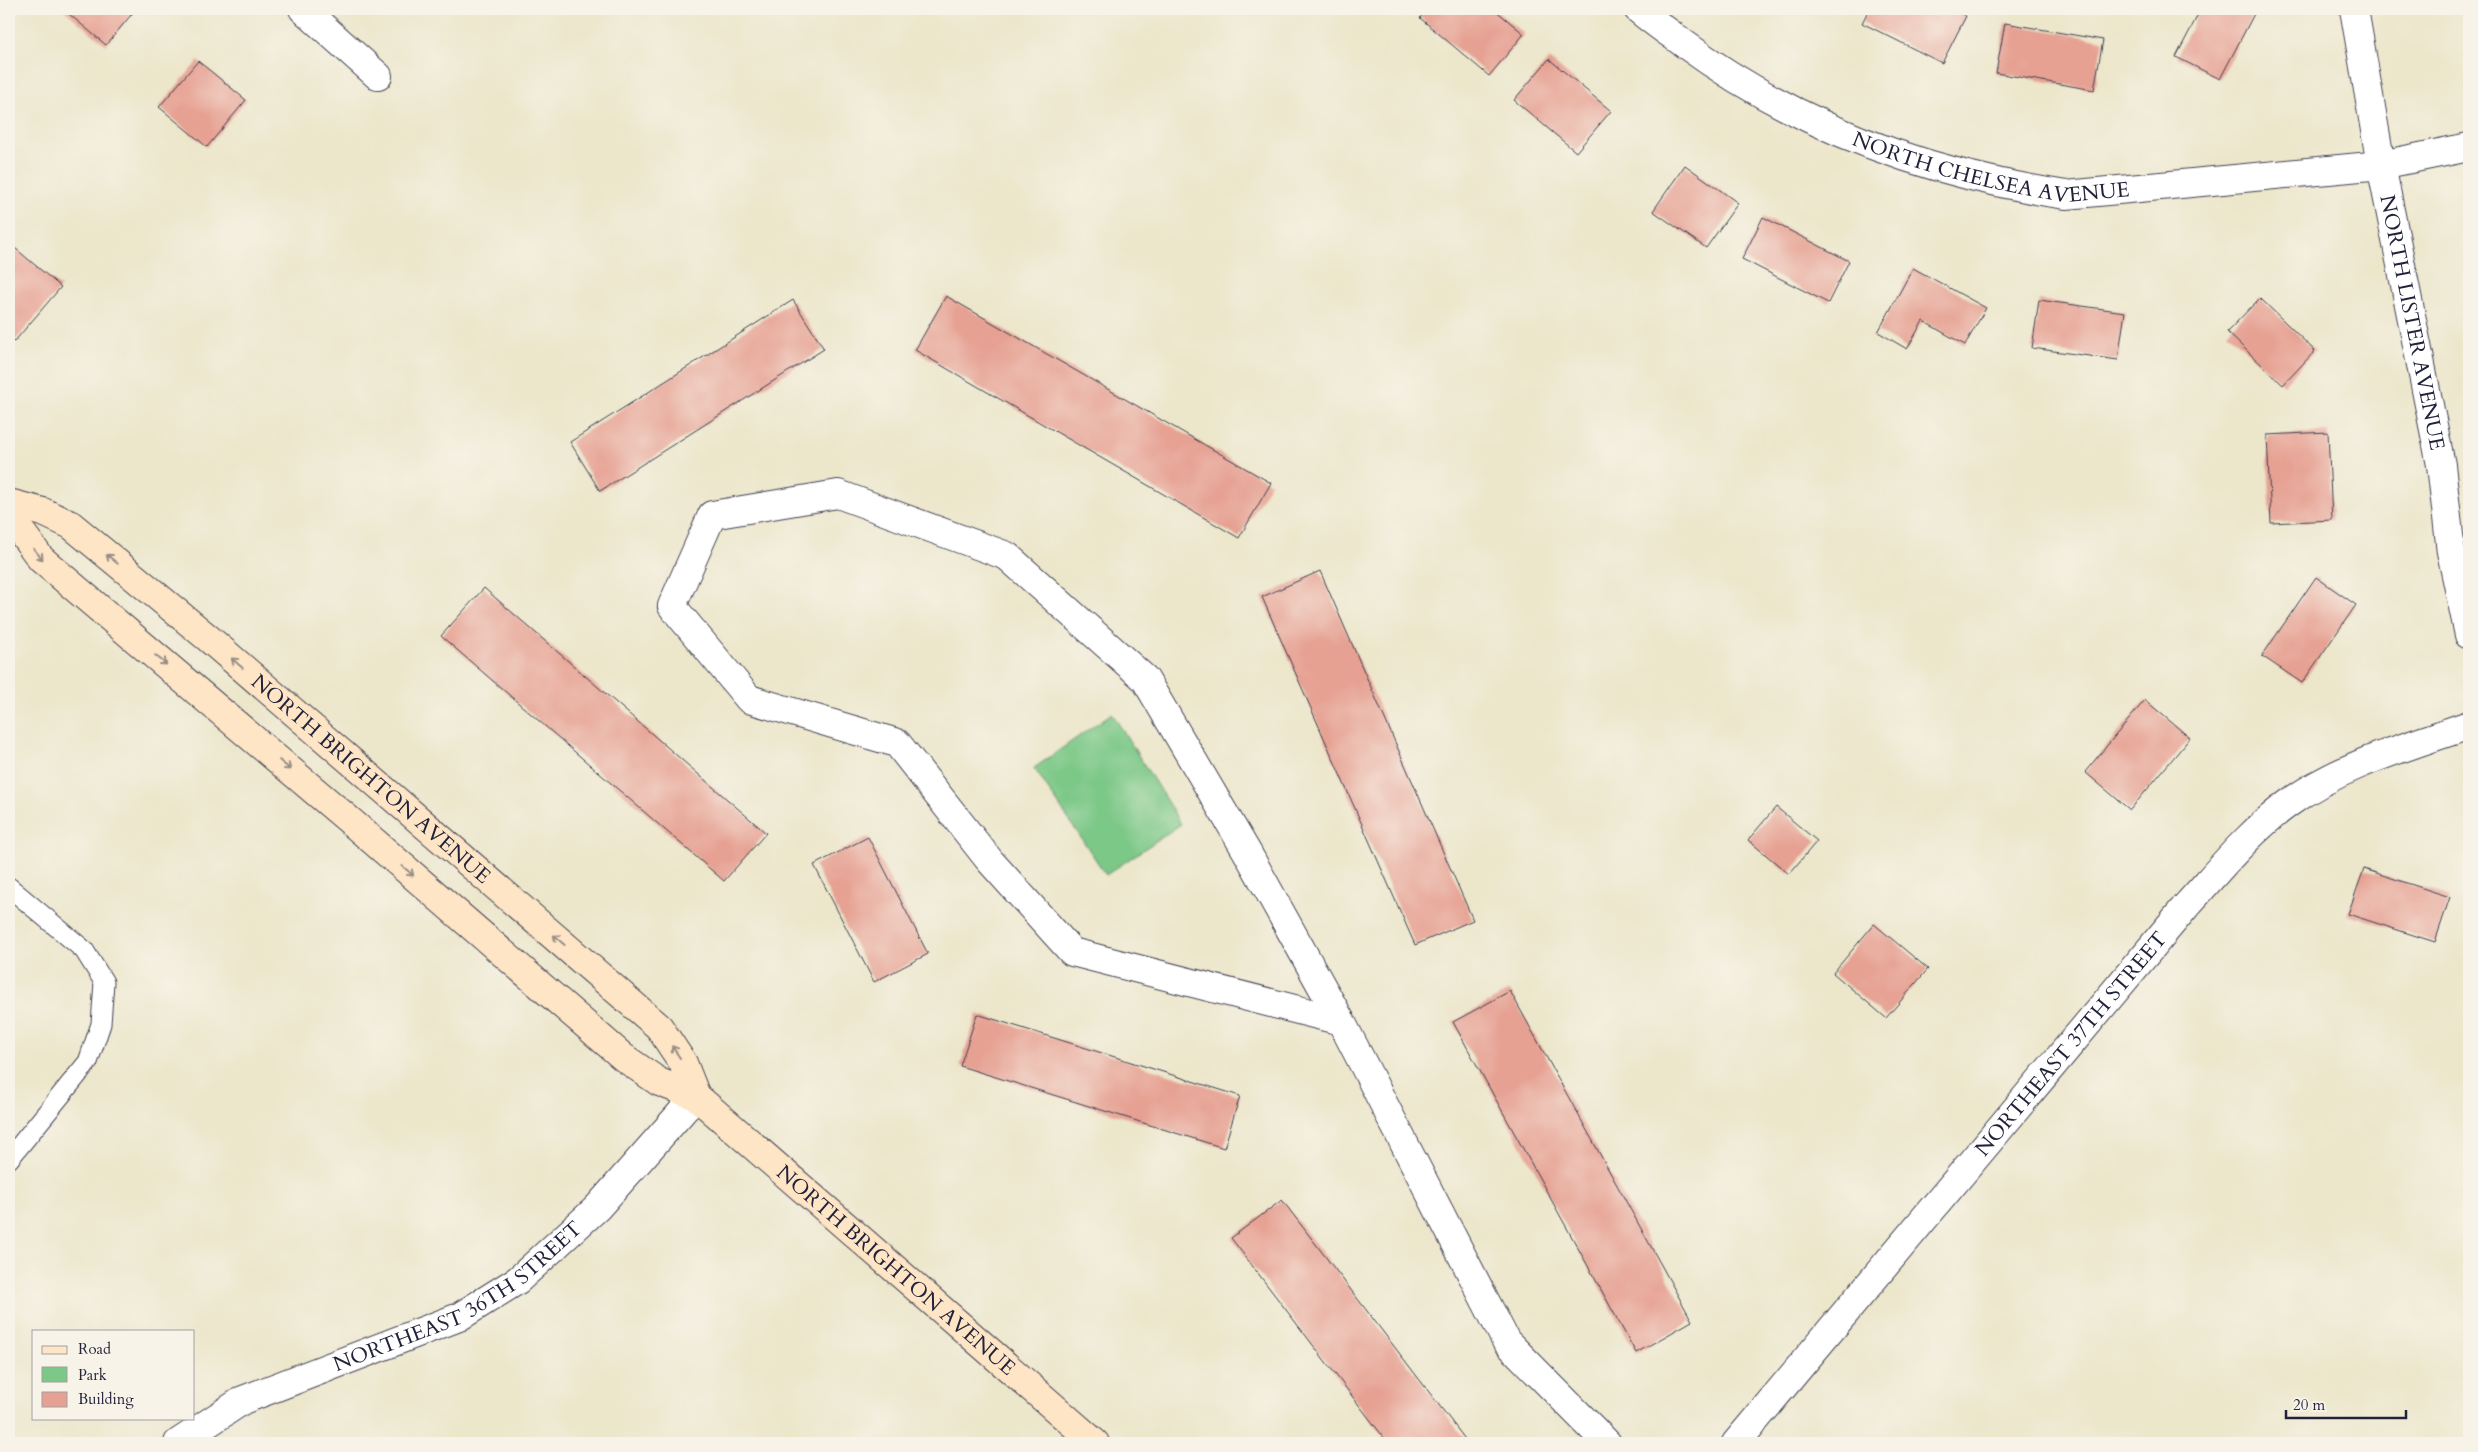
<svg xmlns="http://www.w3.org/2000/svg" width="2478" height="1452" viewBox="0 0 2478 1452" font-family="Cardo,serif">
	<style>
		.green { fill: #7bc887; stroke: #4e7561 }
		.building { fill: #e6a193 }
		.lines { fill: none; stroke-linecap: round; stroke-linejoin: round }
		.service-casing { stroke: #403f51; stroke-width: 21 }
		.minor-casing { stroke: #403f51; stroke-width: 30 }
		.secondary-casing { stroke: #403f51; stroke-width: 30 }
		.service { stroke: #fff; stroke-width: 19 }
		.minor { stroke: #fff; stroke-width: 28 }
		.secondary { stroke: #fde5c5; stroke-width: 28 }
		.oneway { stroke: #9a8d87 }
		.labels { text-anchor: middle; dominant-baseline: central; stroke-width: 5; stroke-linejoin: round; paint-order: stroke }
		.street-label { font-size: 21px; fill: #22223b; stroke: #f7f3e8 }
	</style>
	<rect width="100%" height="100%" fill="#f7f3e8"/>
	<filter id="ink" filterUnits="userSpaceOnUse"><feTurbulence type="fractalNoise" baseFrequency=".02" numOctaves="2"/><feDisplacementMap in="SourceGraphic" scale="10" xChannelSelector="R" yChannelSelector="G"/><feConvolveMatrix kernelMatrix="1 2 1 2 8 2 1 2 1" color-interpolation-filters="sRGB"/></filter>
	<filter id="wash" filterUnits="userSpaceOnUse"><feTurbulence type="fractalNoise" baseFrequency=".0096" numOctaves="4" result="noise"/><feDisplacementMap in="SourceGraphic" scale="20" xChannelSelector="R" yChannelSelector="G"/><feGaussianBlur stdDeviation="1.12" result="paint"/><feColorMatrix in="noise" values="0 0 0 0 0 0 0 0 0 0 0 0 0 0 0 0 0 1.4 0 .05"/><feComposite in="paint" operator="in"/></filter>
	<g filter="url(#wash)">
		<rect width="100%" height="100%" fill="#ece6cb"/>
		<path class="green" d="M1112 713 1181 824 1106 875 1034 768Z"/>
		<g id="blocks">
			<path class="building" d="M63 9H136L106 45Z
				M1427 9H1494L1524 34 1489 76 1420 18Z
				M1869 9H1951L1966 16 1942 63 1862 23Z
				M2201 9H2249L2255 12 2220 79 2176 57Z
				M2005 23 2103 40 2094 90 1996 73Z
				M1549 59 1611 111 1576 152 1514 100Z
				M198 61 246 100 207 147 159 107Z
				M1685 165 1738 203 1706 248 1653 211Z
				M1763 217 1849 261 1828 303 1742 259Z
				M9 243 61 287 14 342 9 338Z
				M1913 268 1986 308 1965 345 1923 321 1907 349 1878 332Z
				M946 296 1271 483 1239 538 915 350Z
				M2260 298 2315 351 2283 385 2227 332Z
				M793 300 824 349 600 491 570 442Z
				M2039 300 2125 312 2118 360 2032 348Z
				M2328 432 2332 520 2271 523 2267 435Z
				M1320 571 1473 920 1415 945 1262 597Z
				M2316 577 2356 605 2302 683 2262 656Z
				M484 588 766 833 724 881 441 636Z
				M2145 700 2190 738 2130 810 2085 772Z
				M1776 807 1817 841 1789 874 1748 840Z
				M868 837 928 954 874 982 814 865Z
				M2364 869 2450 897 2435 942 2348 914Z
				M1874 924 1928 969 1886 1018 1833 973Z
				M1510 991 1692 1321 1636 1353 1453 1022Z
				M977 1014 1240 1096 1224 1148 960 1066Z
				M1282 1200 1468 1443H1388L1231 1238Z"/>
		</g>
	</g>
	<g filter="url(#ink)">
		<use href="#blocks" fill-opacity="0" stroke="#403f51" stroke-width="1"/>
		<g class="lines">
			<g class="service-casing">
				<path id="service" d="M9 887 84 950 104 982 101 1024 88 1062 9 1159"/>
			</g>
			<g class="minor-casing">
				<g id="minor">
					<path d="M303 9 378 76"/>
					<path id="s1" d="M1638 9C1652 21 1668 32 1683 43 1796 126 1928 174 2066 195L2381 165 2469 147"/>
					<path id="s2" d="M2354 9 2381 165 2441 465 2451 552 2469 635"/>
					<path d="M838 494 1007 556 1145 679 1247 852 1341 1021 1072 952 990 861 897 743 749 699 672 606 712 515Z"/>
					<path d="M1341 1021 1506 1341 1607 1443"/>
					<path id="s3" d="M178 1443 243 1400 459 1317 518 1280 597 1208 696 1096"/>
					<path id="s4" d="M1736 1443 2187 905C2219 870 2250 831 2289 803 2340 765 2410 746 2469 725"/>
				</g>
			</g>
			<g class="secondary-casing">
				<g id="secondary">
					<path id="s5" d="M9 503 43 512 71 525 208 638 659 1027 683 1063 696 1096"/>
					<path id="s6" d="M9 515 41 559 349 820 623 1057 659 1082 696 1096 1095 1443"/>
				</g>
			</g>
			<use href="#service" class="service"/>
			<use href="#minor" class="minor"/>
			<use href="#secondary" class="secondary"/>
		</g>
		<defs><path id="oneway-shaft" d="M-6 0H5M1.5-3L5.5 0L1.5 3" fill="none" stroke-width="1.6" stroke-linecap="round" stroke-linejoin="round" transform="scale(1.25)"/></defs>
		<g class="oneway">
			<use href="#oneway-shaft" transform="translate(38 554) rotate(50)"/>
			<use href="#oneway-shaft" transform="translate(112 559) rotate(-141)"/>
			<use href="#oneway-shaft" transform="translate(161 660) rotate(40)"/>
			<use href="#oneway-shaft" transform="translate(237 663) rotate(-139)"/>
			<use href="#oneway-shaft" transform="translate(285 765) rotate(40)"/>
			<use href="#oneway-shaft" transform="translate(408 871) rotate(41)"/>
			<use href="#oneway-shaft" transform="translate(559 940) rotate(-139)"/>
			<use href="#oneway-shaft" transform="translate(676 1052) rotate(-124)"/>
		</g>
	</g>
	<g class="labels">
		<g class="street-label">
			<text stroke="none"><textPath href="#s1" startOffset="394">NORTH CHELSEA AVENUE</textPath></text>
			<text stroke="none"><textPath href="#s2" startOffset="319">NORTH LISTER AVENUE</textPath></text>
			<text stroke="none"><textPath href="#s5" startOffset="459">NORTH BRIGHTON AVENUE</textPath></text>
			<text stroke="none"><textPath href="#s4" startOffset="521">NORTHEAST 37TH STREET</textPath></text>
			<text stroke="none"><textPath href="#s6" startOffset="1169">NORTH BRIGHTON AVENUE</textPath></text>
			<text stroke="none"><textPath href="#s3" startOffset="318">NORTHEAST 36TH STREET</textPath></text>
		</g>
	</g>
	<rect width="2478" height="1452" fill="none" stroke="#f7f3e8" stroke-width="30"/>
	<rect x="32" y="1330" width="162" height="90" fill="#f7f3e8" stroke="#a29fa3"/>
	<rect x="42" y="1346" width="25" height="8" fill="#fde5c5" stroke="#a29fa3"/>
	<text x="78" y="1354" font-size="15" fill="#22223b">Road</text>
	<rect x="42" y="1367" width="25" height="15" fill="#7bc887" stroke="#a29fa3"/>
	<text x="78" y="1380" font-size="15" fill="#22223b">Park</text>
	<rect x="42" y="1392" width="25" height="15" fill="#e6a193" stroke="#a29fa3"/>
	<text x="78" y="1404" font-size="15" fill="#22223b">Building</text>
	<path d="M2286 1410v8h120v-8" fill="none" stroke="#22223b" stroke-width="2.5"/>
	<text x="2293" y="1410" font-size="15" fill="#22223b" stroke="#f7f3e8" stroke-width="4" paint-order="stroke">20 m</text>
</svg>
